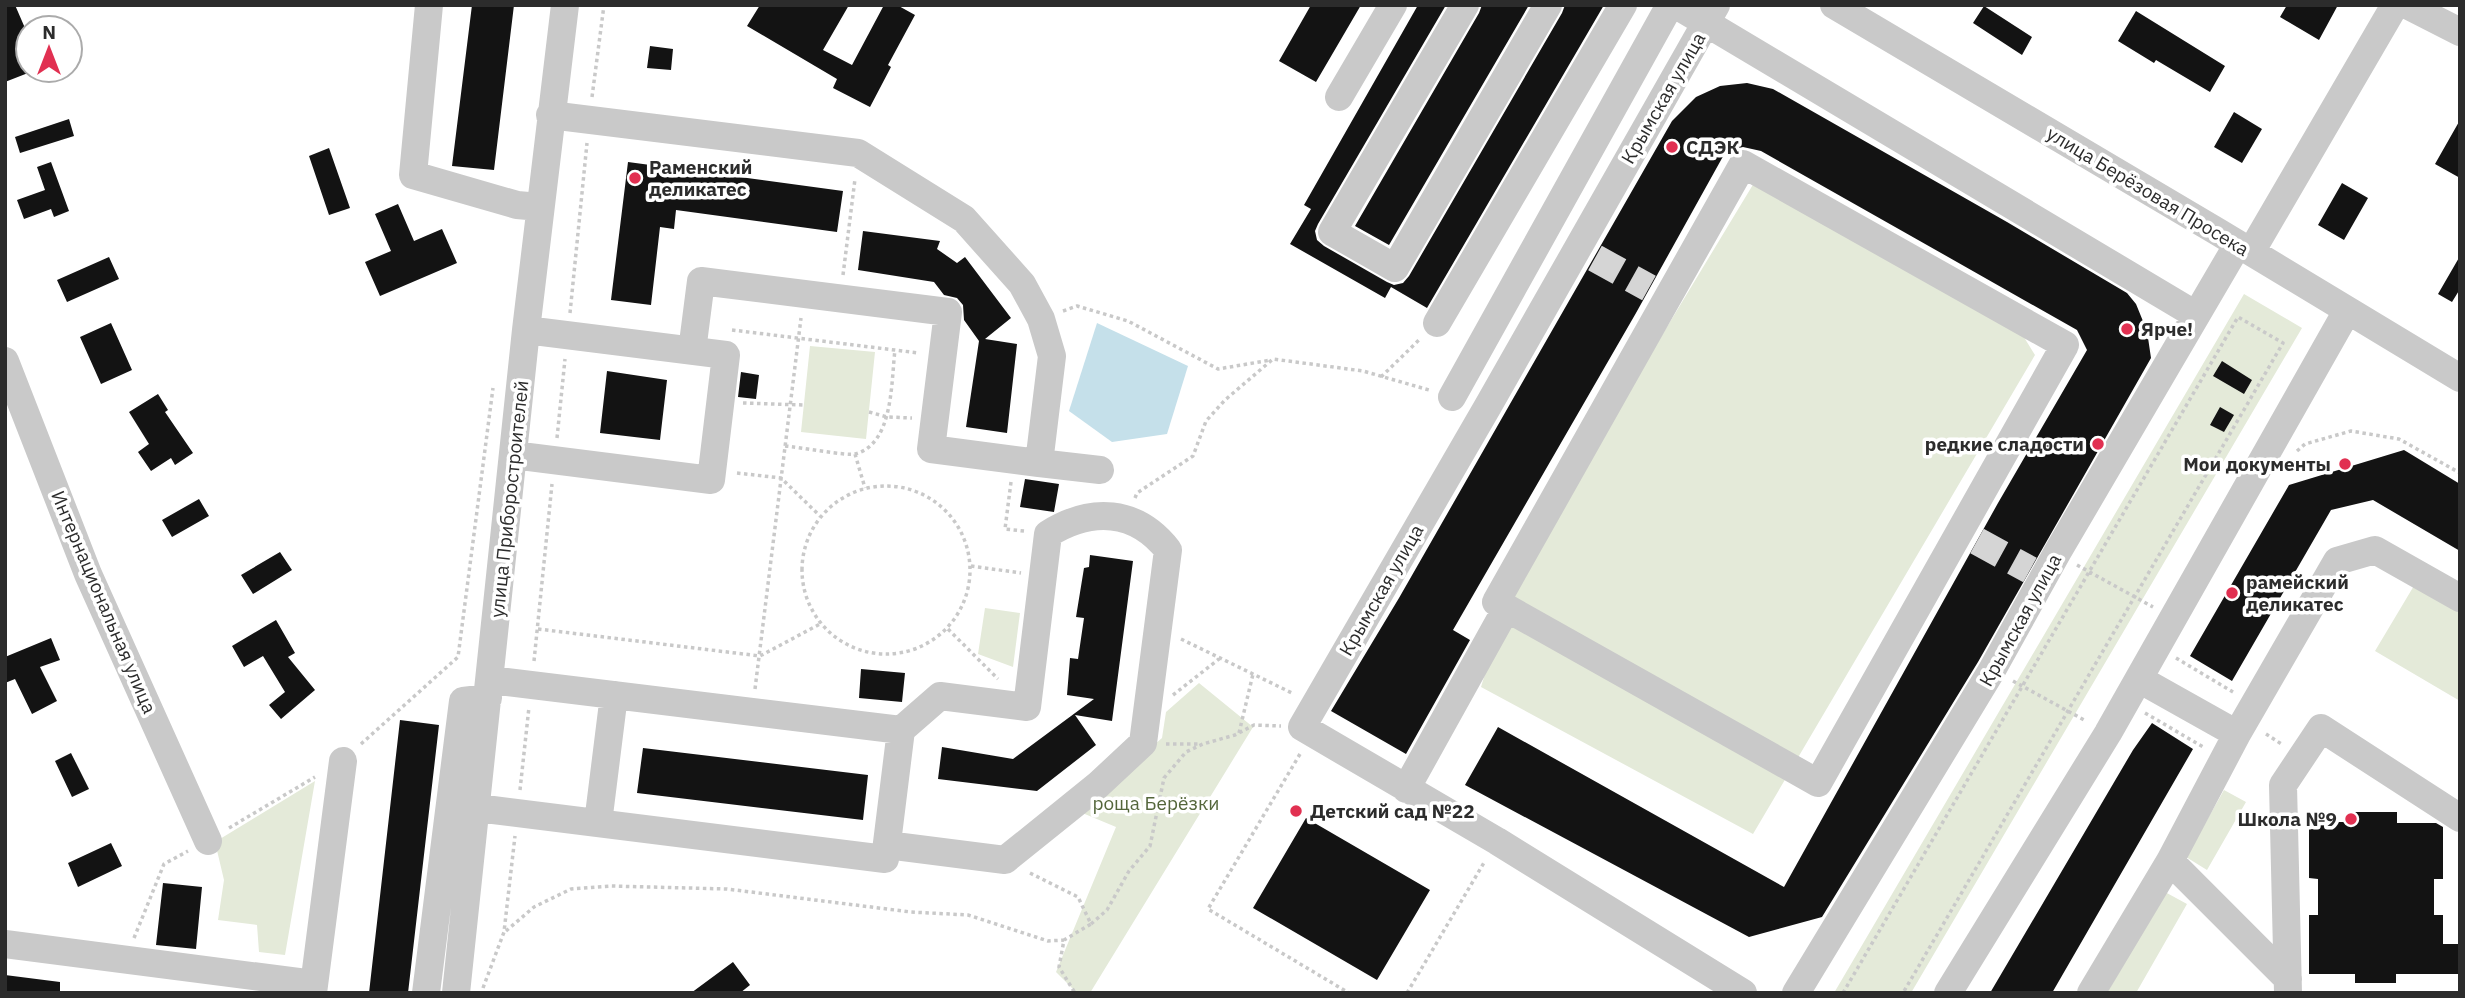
<svg xmlns="http://www.w3.org/2000/svg" width="2465" height="998" viewBox="0 0 2465 998" font-family="'IBM Plex Sans',sans-serif">
	<style>
		.green { fill: #e4ead9 }
		.water { fill: #c5e0ea }
		.building { fill: #131313 }
		.lines { fill: none; stroke-linecap: round; stroke-linejoin: round }
		.minor-tunnel { stroke: #d5d5d5; stroke-width: 28; stroke-dasharray: 28 14; stroke-linecap: butt }
		.path { stroke: #c9c9c9; stroke-width: 3.5; stroke-dasharray: 3.5 3.5; stroke-linecap: butt }
		.minor { stroke: #c9c9c9; stroke-width: 28 }
		.poi-dot { fill: #e13051; stroke: #fff; stroke-width: 2.5 }
		.labels { text-anchor: middle; dominant-baseline: central; stroke-width: 7; stroke-linejoin: round; paint-order: stroke }
		.street-label { font-size: 19px; fill: #2c2c2c; stroke: #fff }
		.poi-label { font-size: 19px; font-weight: bold; fill: #2c2c2c; stroke: #fff; text-anchor: start }
		.park-label { font-size: 19px; fill: #54663b; stroke: #fff }
	</style>
	<rect width="100%" height="100%" fill="#fff"/>
	<path class="green" d="M1757 178 2011 316 2035 355 1753 834 1481 687 1507 602 1543 532Z
		M2244 294 2302 328 1911 993H1834Z
		M810 346 875 352 866 439 801 432Z
		M2415 584 2460 611V701L2375 651Z
		M985 608 1020 613 1013 667 978 654Z
		M1199 683 1253 727 1090 993H1077L1056 972 1116 827 1080 812 1103 789 1162 738 1166 712Z
		M315 781 285 955 259 952 257 925 218 920 224 880 215 842Z
		M2224 790 2246 802 2207 870 2186 857Z
		M2165 892 2187 904 2136 993H2107Z"/>
	<path class="water" d="M1097 323 1188 366 1167 434 1112 442 1069 411Z"/>
	<path class="building" d="M5 5H15L28 35V73L5 82Z
		M472 5H514L494 170 452 166Z
		M760 5H849L823 50 852 65 884 5H897L915 15 888 65 891 67 870 107 833 88 837 79 747 26Z
		M1311 5H1361L1316 82 1279 61Z
		M1418 5H1446L1318 224 1315 231 1317 240 1324 246 1387 282 1394 285 1403 283 1409 276 1562 13 1565 5H1604L1427 308 1391 287 1385 298 1290 244 1311 209 1304 205Z
		M1482 5H1529L1389 245 1355 226 1479 13Z
		M2287 5H2338L2319 40 2280 17Z
		M1984 6 2032 37 2022 55 1973 23Z
		M2136 11 2225 66 2210 92 2156 60 2154 63 2118 41Z
		M650 46 673 49 671 70 647 68Z
		M1747 83 1773 89 2007 222 2127 293 2136 304 2147 331 2151 358 1978 662 1822 917 1749 937 1465 785 1498 727 1784 887 1998 503 2087 350 2077 330 1761 151 1743 147 1726 151 1636 313 1453 630 1470 640 1406 754 1331 711 1399 598 1672 121 1696 97 1720 86Z
		M2234 112 2262 129 2242 163 2214 147Z
		M69 119 74 136 20 153 15 137Z
		M2460 120V178L2435 164Z
		M329 148 350 208 329 215 309 156Z
		M51 162 69 211 54 217 51 209 24 219 17 200 45 190 37 167Z
		M628 162 843 191 837 232 676 210 674 229 660 227 651 305 611 300Z
		M2342 183 2368 198 2344 240 2318 225Z
		M398 204 414 241 442 229 457 263 380 296 365 262 391 251 375 214Z
		M863 231 940 241 937 249 957 263 965 257 1011 318 985 339 1017 344 1007 433 966 427 979 341 964 320 963 305 957 298 944 295 934 282 858 270Z
		M2460 256V289L2452 302 2438 294Z
		M109 257 119 279 67 302 57 280Z
		M111 323 132 370 101 384 80 337Z
		M2222 361 2252 380 2244 394 2213 376Z
		M607 371 667 380 660 440 600 433Z
		M741 372 759 375 756 399 738 397Z
		M158 394 168 410 165 412 193 453 175 465 171 458 151 471 138 452 149 444 129 412Z
		M2220 407 2234 415 2224 432 2210 425Z
		M2404 450 2460 484V551L2373 500 2331 510 2232 681 2190 656 2289 485Z
		M1025 479 1059 484 1054 512 1020 507Z
		M199 499 209 516 172 537 162 520Z
		M280 552 292 570 253 594 241 575Z
		M1090 555 1133 561 1112 721 1075 715 1096 745 1037 791 938 779 942 747 1013 759 1094 699 1067 695 1070 658 1078 659 1084 618 1076 617 1084 568 1089 567Z
		M276 620 295 653 288 657 315 690 281 719 269 705 285 692 263 656 244 667 232 646Z
		M51 638 60 660 40 667 57 701 32 714 15 679 5 683V657Z
		M861 669 905 673 902 702 859 698Z
		M400 720 439 725 408 993H369Z
		M2152 723 2193 749 2052 993H1990L2133 750Z
		M643 748 868 775 863 820 637 793Z
		M71 753 89 789 72 797 55 761Z
		M2355 812H2397V823H2436L2443 827V879H2434V915H2443V944H2460V974H2396V983H2355V974H2309V915H2318V879L2309 878V822H2355Z
		M1306 818 1430 890 1377 980 1253 908Z
		M111 843 122 866 78 887 68 863Z
		M163 883 202 887 196 949 156 945Z
		M733 962 750 985 740 993H691Z
		M5 975 60 982V993H5Z"/>
	<g class="lines">
		<path class="minor-tunnel" d="M1595 258 1649 288
			M1977 541 2030 570"/>
		<path class="path" d="M592 97 604 5
			M843 275 855 179
			M1063 311 1077 306 1128 321 1218 369 1271 360
			M570 313 587 143
			M732 330 919 353
			M1381 377 1420 339
			M743 403 804 405
			M869 412 887 417 912 418
			M557 438 565 359
			M785 446C798 447 847 456 855 454 894 444 891 381 895 350
			M2297 451 2305 444 2351 431 2399 439 2460 473
			M855 454 865 488
			M737 473 781 478 820 516
			M1011 482 1005 529 1024 531
			M802 570a84 84 0 1 1 168 0a84 84 0 1 1-168 0Z
			M1135 498 1137 493 1193 456 1206 421 1225 400 1273 359 1363 371 1429 390
			M2077 565 2153 607
			M971 566 1021 573
			M538 629 760 656 820 624
			M948 629 998 679
			M1181 639 1294 694
			M2176 658 2233 692
			M534 661 552 484
			M2013 681 2086 721
			M755 689 801 318
			M1173 695 1219 659
			M2145 713 2205 748
			M1239 733 1253 674
			M2266 734 2283 745
			M361 744 458 657 493 388
			M1166 744H1201
			M1300 754 1208 909 1349 993
			M520 790 529 707
			M229 828 315 777
			M1030 873 1078 897 1091 924 1064 940 1059 967 1075 993
			M1091 924 1107 910 1129 871 1150 846 1164 778 1186 752 1203 744 1235 735 1254 725 1281 726
			M506 931 534 907 571 889 611 886 727 889 911 912 968 915 1048 941 1064 940
			M134 938 164 864 188 851
			M483 988 504 932 515 836
			M1407 993 1485 861
			M1843 993 2238 317 2283 343 1903 993"/>
		<path class="minor" d="M429 5 413 175 517 205 540 207
			M1465 5 1332 232 1395 268 1548 5
			M1676 5 2196 315
			M1716 5 1488 406 1302 727 1497 841 1743 993
			M1834 5 2218 232 2460 378
			M2407 5 2460 32
			M1339 97 1393 5
			M550 115 858 153 964 219 1022 284 1041 319 1052 356 1039 463 1100 470
			M1743 164 2065 345 1818 783 1496 602Z
			M2251 252 2395 5
			M1437 323 1623 5
			M692 351 701 281 948 312 931 449 1039 463
			M5 361 88 574 208 841
			M1452 397 1670 5
			M513 455 711 480 726 355 526 330
			M490 680 901 730
			M2237 734 2337 561 2375 550 2460 598
			M1406 789 1506 609
			M477 808 885 859 901 730 940 696 1027 707 1048 534C1091 507 1136 509 1168 550L1143 743 1098 785 1005 860 887 845
			M598 823 614 695
			M2170 861 2288 979
			M5 944 314 984
			M313 993 343 761
			M426 993 463 701 488 698
			M456 993 526 330 565 5
			M1796 993 1992 670 2057 553 2238 244
			M1948 993 2108 733 2347 311
			M2091 993 2170 861 2237 734 2139 679
			M2288 993 2283 785 2321 728 2460 818"/>
	</g>
	<g class="poi-dot">
		<circle cx="1672" cy="147" r="7"/>
		<circle cx="635" cy="178" r="7"/>
		<circle cx="2127" cy="329" r="7"/>
		<circle cx="2098" cy="444" r="7"/>
		<circle cx="2345" cy="464" r="7"/>
		<circle cx="2232" cy="593" r="7"/>
		<circle cx="1296" cy="811" r="7"/>
		<circle cx="2351" cy="819" r="7"/>
	</g>
	<g class="labels">
		<g class="street-label">
			<text transform="translate(1663 98) rotate(-60)">Крымская улица</text>
			<text transform="translate(2148 191) rotate(31)">улица Берёзовая Просека</text>
			<text transform="translate(509 499) rotate(-84)">улица Приборостроителей</text>
			<text transform="translate(1381 590) rotate(-60)">Крымская улица</text>
			<text transform="translate(104 602) rotate(67)">Интернациональная улица</text>
			<text transform="translate(2020 620) rotate(-61)">Крымская улица</text>
		</g>
		<g class="poi-label">
			<text x="1686" y="147">СДЭК</text>
			<text x="649" y="167">Раменский<tspan x="649" dy="22">деликатес</tspan></text>
			<text x="2141" y="329">Ярче!</text>
			<text x="2084" y="444" text-anchor="end">редкие сладости</text>
			<text x="2331" y="464" text-anchor="end">Мои документы</text>
			<text x="2246" y="582">рамейский<tspan x="2246" dy="22">деликатес</tspan></text>
			<text x="1310" y="811">Детский сад №22</text>
			<text x="2337" y="819" text-anchor="end">Школа №9</text>
		</g>
		<g class="park-label">
			<text x="1156" y="803">роща Берёзки</text>
		</g>
	</g>
	<rect width="2465" height="998" fill="none" stroke="#2c2c2c" stroke-width="14"/>
	<g transform="translate(49 49)"><circle r="33" fill="#ffffff" stroke="#ababab" stroke-width="2"/>
	<path d="M0-5L12 26L0 18L-12 26Z" fill="#e13051"/>
	<text y="-10" font-size="19" font-weight="bold" text-anchor="middle" fill="#2c2c2c">N</text>
	</g>
</svg>
